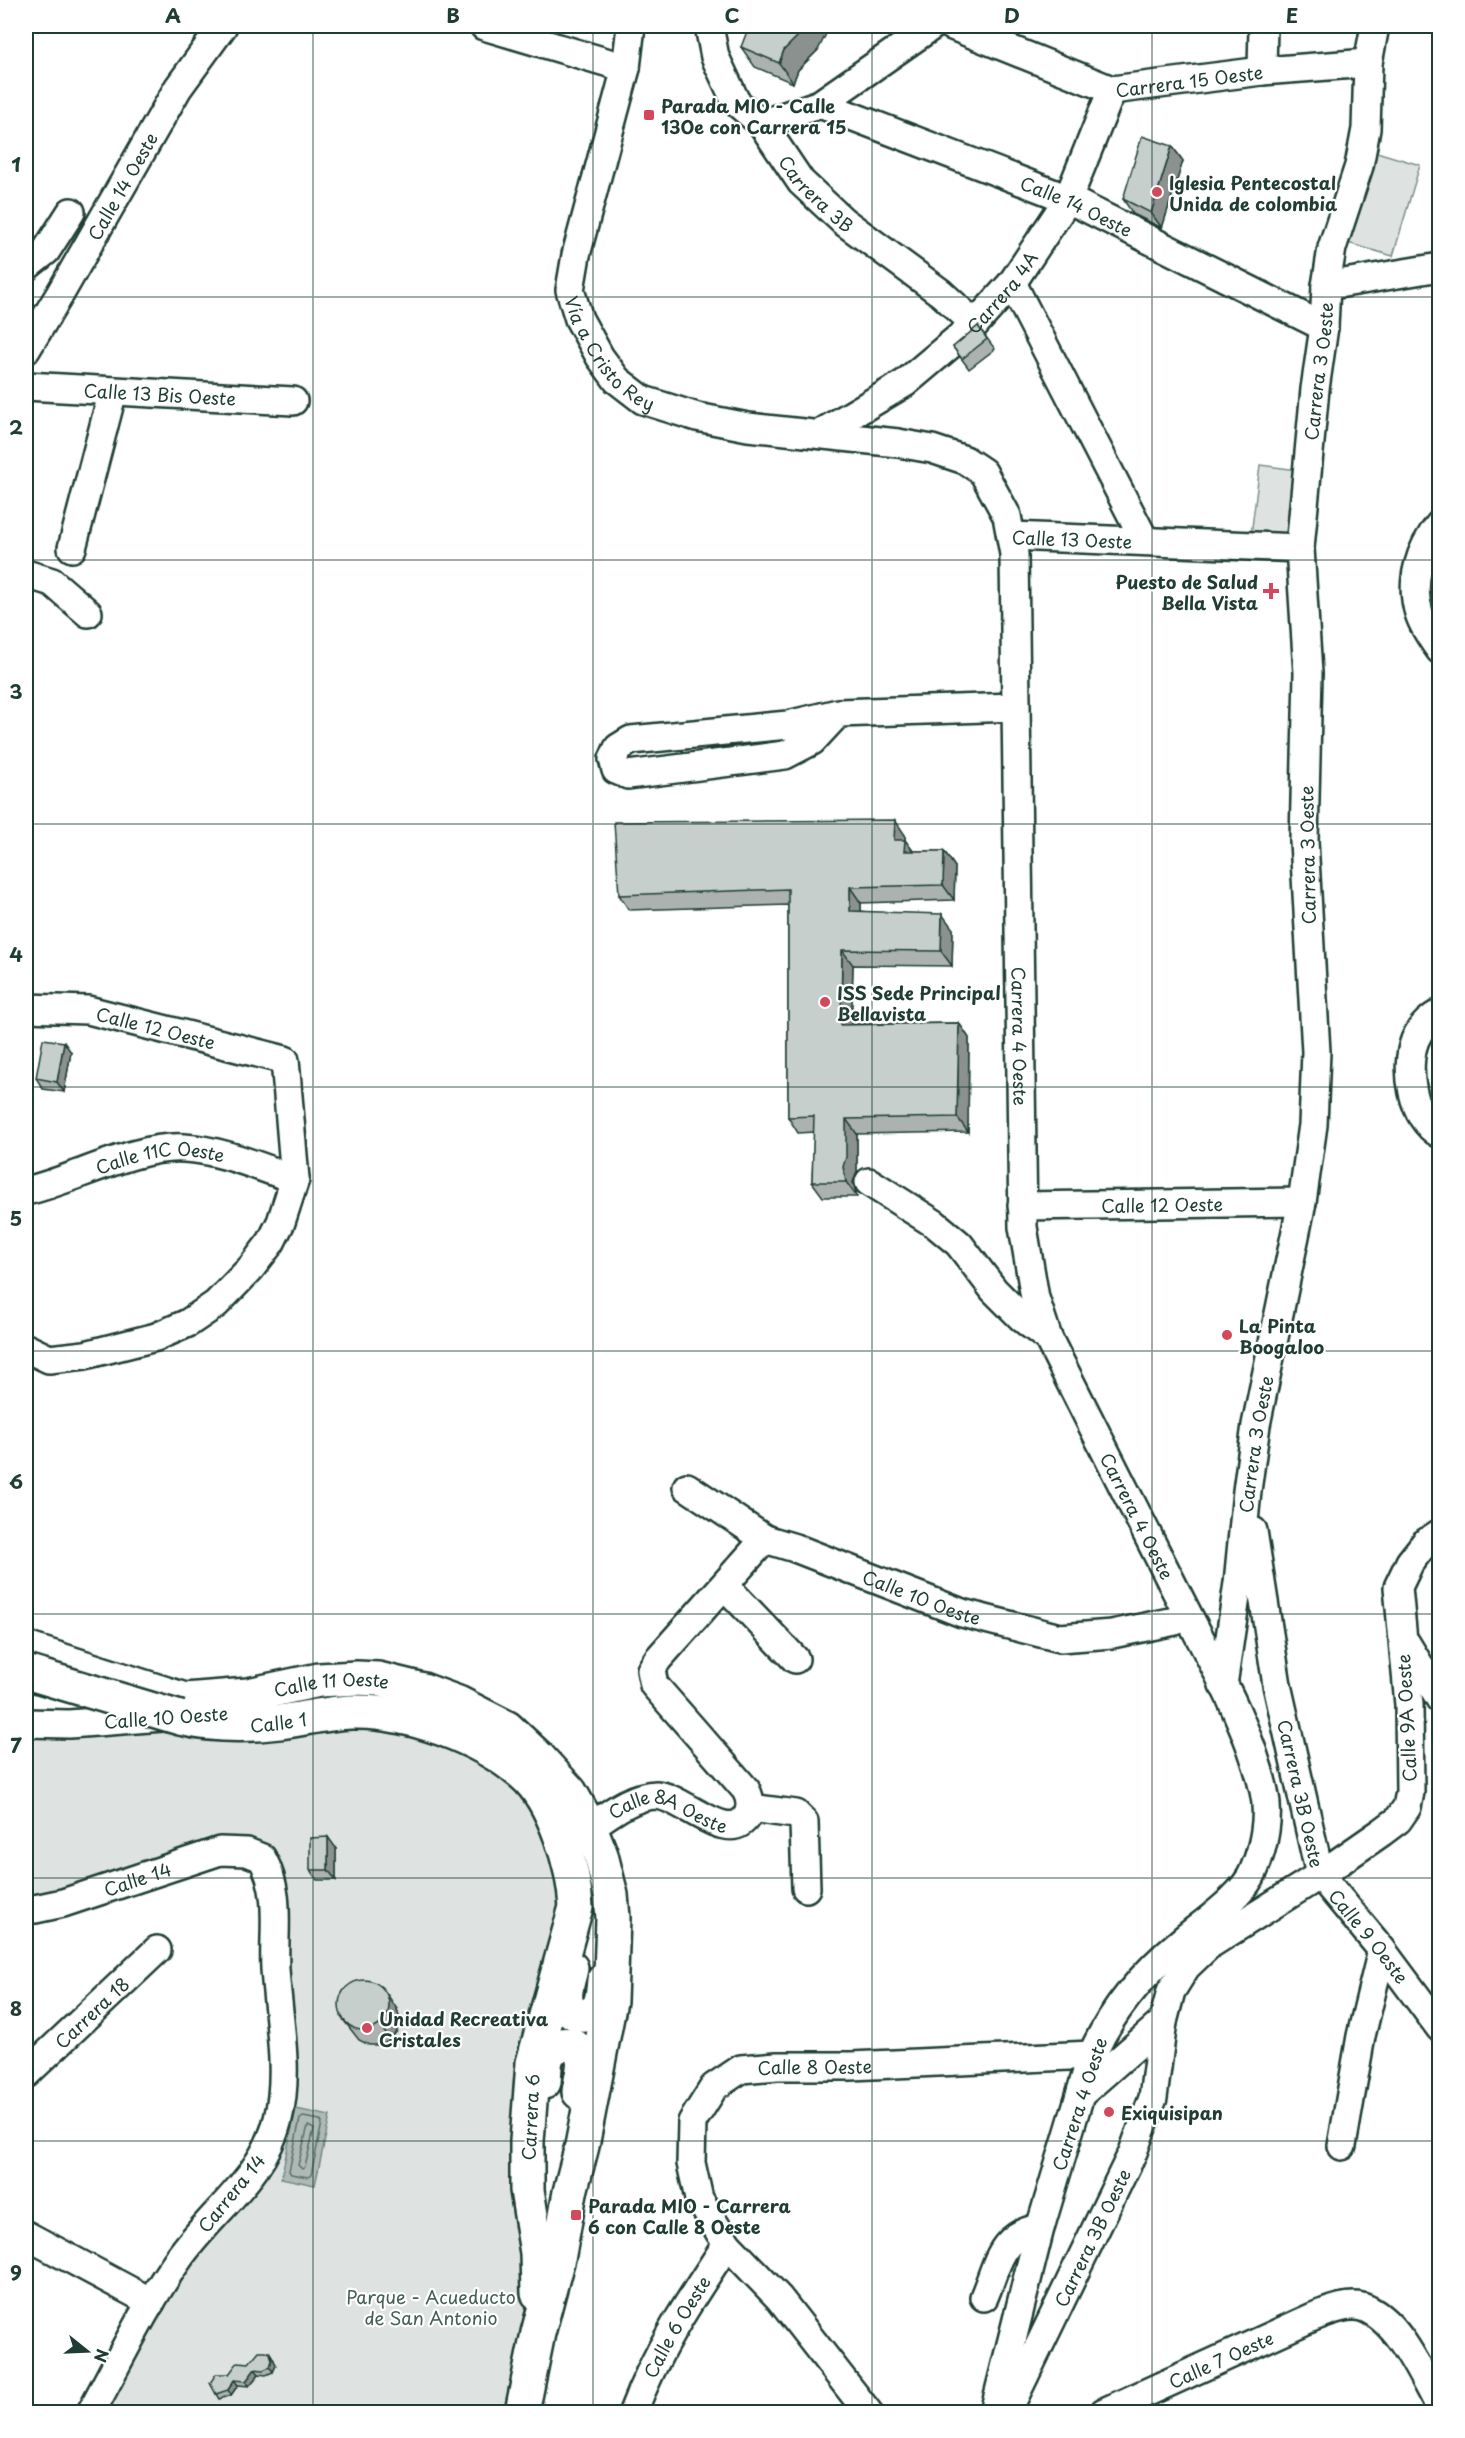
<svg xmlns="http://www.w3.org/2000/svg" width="1465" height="2438" viewBox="0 0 1465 2438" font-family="'Playpen Sans',sans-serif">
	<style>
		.green { fill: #dee3e2; stroke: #7e908b; stroke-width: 1.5 }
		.water { fill: #afbab7; stroke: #758883; stroke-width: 1.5 }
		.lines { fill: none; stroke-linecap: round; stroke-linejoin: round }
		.shore { stroke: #596f68; stroke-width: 1.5 }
		.minor-casing { stroke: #1f3d34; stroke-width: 32 }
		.major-casing { stroke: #1f3d34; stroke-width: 38 }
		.minor { stroke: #fff; stroke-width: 27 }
		.major { stroke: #fff; stroke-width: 33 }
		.major-bridge-casing { stroke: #1f3d34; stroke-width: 38; stroke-linecap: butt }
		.major-bridge { stroke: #fff; stroke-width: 33 }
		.wall { fill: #abb2af; stroke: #1f3d34; stroke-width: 1.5 }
		.shaded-wall { fill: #8b918f; stroke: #1f3d34; stroke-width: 1.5 }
		.building { fill: #c7cfcc; stroke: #1f3d34; stroke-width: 1.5 }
		.grid { fill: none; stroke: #1f3d34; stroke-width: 1.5; stroke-opacity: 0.55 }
		.poi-dot { fill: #d1495b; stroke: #fff; stroke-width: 2 }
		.labels { text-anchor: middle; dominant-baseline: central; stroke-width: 4.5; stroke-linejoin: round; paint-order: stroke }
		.street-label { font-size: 18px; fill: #1f3d34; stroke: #fff }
		.poi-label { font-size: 18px; font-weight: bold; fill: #1f3d34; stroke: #fff; text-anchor: start }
		.park-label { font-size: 18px; fill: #455e57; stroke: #fff }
		.neatline { fill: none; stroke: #1f3d34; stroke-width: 2 }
		.grid-label { font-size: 20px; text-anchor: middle; font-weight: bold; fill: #1f3d34 }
	</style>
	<rect width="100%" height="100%" fill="#fff"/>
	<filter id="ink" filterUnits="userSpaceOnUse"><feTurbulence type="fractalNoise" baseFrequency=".0167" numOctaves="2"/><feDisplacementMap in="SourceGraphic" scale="12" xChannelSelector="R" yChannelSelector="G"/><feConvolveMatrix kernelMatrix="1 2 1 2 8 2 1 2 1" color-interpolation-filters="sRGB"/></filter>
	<g filter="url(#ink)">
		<path class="green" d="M1370 150 1420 165 1393 256 1344 242Z
			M1260 465 1305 471 1295 540 1251 535Z
			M353 1712 524 1775 575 1886 533 2063 537 2253 522 2412H91L278 2119 275 1896 247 1852 26 1908V1723Z"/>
		<path class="water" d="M296 2109 330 2116 315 2185 281 2178Z"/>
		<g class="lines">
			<path class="shore" d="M303 2117 320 2120 322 2123 311 2175 308 2177 291 2174 289 2171 300 2119Z
				M308 2126 314 2129 305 2167 302 2169 298 2165Z"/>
			<g class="minor-casing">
				<g id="minor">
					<path d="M484 26 626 68"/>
					<path id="s1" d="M631 26 626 68 576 255 570 290 579 319 600 357 617 380 643 400 697 417 748 427 898 443 932 449 965 460 983 472 1007 516 1014 554 1023 1227 1035 1298 1048 1338C1093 1427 1138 1516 1183 1605 1213 1664 1249 1725 1264 1791 1270 1816 1264 1846 1254 1870 1244 1896 1204 1922 1183 1940 1144 1972 1112 2009 1092 2055L1040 2228 994 2412"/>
					<path id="s2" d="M709 26 715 57 736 102 762 124 801 182 843 221 941 293 975 324"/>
					<path id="s3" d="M952 26 1112 90 1262 71 1368 63"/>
					<path d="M1262 71 1263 26"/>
					<path id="s4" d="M820 104 1068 199 1324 327"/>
					<path d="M762 124 820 104 932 26"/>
					<path d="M26 267 46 251 71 212"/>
					<path d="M1012 283 1145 541"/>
					<path d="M1326 286 1440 267"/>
					<path id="s5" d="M26 350 60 294 178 88 223 26"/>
					<path id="s6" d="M26 386 293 401"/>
					<path id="s7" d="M821 433 905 383 975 324 1012 283 1068 199 1112 90"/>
					<path d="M1440 524C1420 548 1409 582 1419 613 1423 626 1432 639 1440 650"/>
					<path id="s8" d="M1012 536 1300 548"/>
					<path d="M72 548 113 391"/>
					<path d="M26 574 52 582 88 613"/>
					<path d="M838 713 812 741 785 755 628 775 616 770 613 759 618 748 631 740 788 725 838 713 1015 707"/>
					<path id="s9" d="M26 1008 88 1010 285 1060 295 1179 281 1222 271 1242 251 1268 216 1304 188 1323 156 1337 85 1355 49 1359 26 1348"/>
					<path d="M1440 1013C1429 1019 1420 1028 1415 1040 1404 1068 1412 1119 1440 1134"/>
					<path d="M869 1182 935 1224 959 1244 994 1290 1022 1318 1048 1338"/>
					<path id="s10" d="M26 1191C75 1180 135 1145 184 1148 222 1150 259 1167 295 1179"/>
					<path id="s11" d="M1022 1206 1302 1202"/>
					<path id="s12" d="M687 1487 765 1539 795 1548 962 1613 1060 1638 1112 1634 1175 1621"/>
					<path id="s13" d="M1253 1531 1277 1685 1320 1875 1382 1950 1440 2028"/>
					<path d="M725 1586 795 1659"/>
					<path d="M1406 1643 1440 1699"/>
					<path id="s14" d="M1223 1685 1238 1583 1247 1491 1256 1425 1302 1202 1313 1125 1316 1052 1304 841 1308 673 1300 548 1315 389 1324 327 1326 286 1332 248 1359 166 1366 129 1368 63 1375 26"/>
					<path d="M26 1723 69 1724 163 1717"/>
					<path d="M750 1808 796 1814 804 1822 806 1888"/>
					<path id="s15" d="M590 1827C608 1815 633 1795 656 1795 682 1796 728 1846 747 1816 752 1808 750 1798 746 1790L654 1685 651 1670 658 1659 765 1539"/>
					<path id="s16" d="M26 1908 35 1909 63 1903 220 1851 247 1852 262 1858C282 1894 273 1930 275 1969 278 2017 290 2071 278 2119 264 2177 212 2211 179 2258 145 2306 119 2361 91 2412"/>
					<path id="s17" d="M26 2074 157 1950"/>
					<path d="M1083 2092 1163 2022"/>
					<path d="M1342 2146 1361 2036 1382 1950"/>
					<path d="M26 2235 151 2302"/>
					<path d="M984 2297C998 2264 1000 2234 1040 2228"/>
					<path id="s18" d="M633 2412C656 2351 691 2298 727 2244"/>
					<path id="s19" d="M868 2412 779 2298 727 2244 699 2199 691 2163 692 2122 714 2087 741 2069 777 2066H851L1092 2055"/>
					<path id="s20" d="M1007 2412 1133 2152 1153 2098 1163 2022 1171 1991 1186 1967 1209 1945 1320 1875 1382 1832 1398 1820 1407 1807 1410 1792 1409 1705 1398 1587 1410 1562 1425 1543 1440 1533"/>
					<path id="s21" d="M1104 2412 1313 2317C1327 2312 1346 2303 1362 2307 1399 2319 1422 2377 1440 2408"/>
				</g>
			</g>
			<g class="major-casing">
				<g id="major">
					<path id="s22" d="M26 1649 185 1700 248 1695 319 1680 357 1678 378 1679 423 1690 458 1703 507 1728 538 1757 570 1792 590 1827 601 1855 611 1895 613 1918 610 2001 582 2146 570 2192 559 2254 538 2333 522 2412"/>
					<path id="s23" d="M180 1718C213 1726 245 1726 279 1722 303 1719 327 1713 351 1712 407 1710 481 1738 523 1774 554 1800 574 1868 576 1907L533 2063 527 2141V2190L537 2253 538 2293"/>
					<path d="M571 1968C569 1979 564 1990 566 2001 568 2014 585 2020 595 2011 603 2004 603 1989 604 1980"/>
					<path d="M544 2082C545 2073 544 2060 549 2053 557 2040 579 2042 583 2058 585 2067 580 2082 579 2092"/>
				</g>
			</g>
			<use href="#minor" class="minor"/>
			<use href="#major" class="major"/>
			<g class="major-bridge-casing">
				<path id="major-bridge" d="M26 1672 180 1718"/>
			</g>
			<use href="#major-bridge" class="major-bridge"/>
		</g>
		<path class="wall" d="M741 47 818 50 798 70 793 83 755 67Z
			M1172 146 1183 161 1162 228 1133 214 1123 199Z
			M978 326 995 349 969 369 953 347Z
			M905 835V840L913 851H944L955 867 954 900 861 903V911L953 929 952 966 853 965 851 1024 959 1023 969 1038 968 1132 857 1134V1172L853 1182 857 1197H823L812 1182 814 1132 798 1133 788 1117V905L629 910 619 895Z
			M71 1052 64 1092 43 1089 36 1078Z
			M336 1848V1880H317L310 1870Z
			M397 2009 400 2020 397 2031 390 2040 380 2045H369L359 2040 341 2017Z
			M270 2353 273 2358 276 2365 273 2372 266 2375 259 2374 249 2386 238 2385 231 2395 219 2399 216 2394 229 2374Z"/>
		<path class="shaded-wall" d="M806 26H830L818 50 798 70 793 83 779 63 784 50Z
			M1172 146 1183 161 1162 228 1151 213Z
			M895 820 905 835V842V840L916 855 914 866 894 840Z
			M944 851 955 867 954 900 943 885Z
			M850 887 861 903V926L850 911Z
			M942 914 953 929 952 966 941 951Z
			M842 950 853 965 851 1040 841 1025Z
			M959 1023 969 1038 968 1132 957 1117Z
			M64 1042 71 1052 64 1092 57 1082Z
			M846 1119 857 1134V1172L853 1182 857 1197 846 1182 843 1167Z
			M328 1837 336 1848V1880L328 1870Z
			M387 1994 397 2009 400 2020 397 2031 390 2040 380 2025Z
			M270 2353 273 2358 276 2365 273 2372 270 2367Z
			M255 2369 259 2374 249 2386 246 2381Z
			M234 2380 238 2385 231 2395 228 2390Z"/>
		<path class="building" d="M747 26H806L804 30 784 50 779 63 741 47 746 34Z
			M1142 136 1172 146 1151 213 1123 199Z
			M978 326 987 339 962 359 953 347Z
			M895 820 894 840H905L904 851H944L943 885 850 887V911L942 914 941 951 842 950 841 1025 959 1023 957 1117 846 1119V1157L843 1167 846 1182H812L814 1116 788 1117V889L619 895 614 822Z
			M43 1039 64 1042 57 1082 36 1078Z
			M328 1837V1870H310V1838Z
			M339 2005a25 25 0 1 1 50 0a25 25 0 1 1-50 0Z
			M259 2351H266L270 2353 272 2360 270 2367 263 2370 255 2369 246 2381 234 2380 228 2390 216 2394 210 2383 216 2374H229L238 2362 249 2363Z"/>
	</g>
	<path class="grid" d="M313 26V2412M593 26V2412M872 26V2412M1152 26V2412M26 297H1440M26 560H1440M26 824H1440M26 1087H1440M26 1351H1440M26 1614H1440M26 1878H1440M26 2141H1440"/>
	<g class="poi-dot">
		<rect x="643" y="109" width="12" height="12" rx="3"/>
		<circle cx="1157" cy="192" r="6"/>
		<path d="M1268 582h6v6h6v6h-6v6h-6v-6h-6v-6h6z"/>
		<circle cx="825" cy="1002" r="6"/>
		<circle cx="1227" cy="1335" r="6"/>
		<circle cx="367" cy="2028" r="6"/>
		<circle cx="1109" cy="2112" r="6"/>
		<rect x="570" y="2209" width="12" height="12" rx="3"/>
	</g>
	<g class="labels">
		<g class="street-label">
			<text stroke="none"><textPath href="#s3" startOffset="250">Carrera 15 Oeste</textPath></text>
			<text stroke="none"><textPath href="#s5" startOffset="190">Calle 14 Oeste</textPath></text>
			<text stroke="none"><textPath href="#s2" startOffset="204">Carrera 3B</textPath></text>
			<text stroke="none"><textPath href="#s4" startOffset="276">Calle 14 Oeste</textPath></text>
			<text stroke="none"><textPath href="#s7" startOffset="231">Carrera 4A</textPath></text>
			<text stroke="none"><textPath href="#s1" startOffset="348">Vía a Cristo Rey</textPath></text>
			<text stroke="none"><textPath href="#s14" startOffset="1323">Carrera 3 Oeste</textPath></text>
			<text stroke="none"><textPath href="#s6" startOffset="134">Calle 13 Bis Oeste</textPath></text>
			<text stroke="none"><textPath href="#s8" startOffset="60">Calle 13 Oeste</textPath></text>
			<text transform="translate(1307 855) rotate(-91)">Carrera 3 Oeste</text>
			<text stroke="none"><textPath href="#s9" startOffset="132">Calle 12 Oeste</textPath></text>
			<text stroke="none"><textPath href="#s1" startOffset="1328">Carrera 4 Oeste</textPath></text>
			<text stroke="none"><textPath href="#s10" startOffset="140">Calle 11C Oeste</textPath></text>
			<text stroke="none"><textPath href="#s11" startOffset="140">Calle 12 Oeste</textPath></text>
			<text stroke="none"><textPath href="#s14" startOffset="243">Carrera 3 Oeste</textPath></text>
			<text stroke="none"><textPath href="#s1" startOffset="1832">Carrera 4 Oeste</textPath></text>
			<text stroke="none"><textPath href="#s12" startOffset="261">Calle 10 Oeste</textPath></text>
			<text stroke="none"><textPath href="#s22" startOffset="315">Calle 11 Oeste</textPath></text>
			<text transform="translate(166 1717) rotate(-4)">Calle 10 Oeste</text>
			<text transform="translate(1406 1718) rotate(-93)">Calle 9A Oeste</text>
			<text stroke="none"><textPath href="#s23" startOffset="99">Calle 1</textPath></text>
			<text stroke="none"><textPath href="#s13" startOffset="267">Carrera 3B Oeste</textPath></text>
			<text stroke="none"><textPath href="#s15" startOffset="88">Calle 8A Oeste</textPath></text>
			<text stroke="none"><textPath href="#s16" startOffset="116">Calle 14</textPath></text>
			<text stroke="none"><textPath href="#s13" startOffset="429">Calle 9 Oeste</textPath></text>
			<text stroke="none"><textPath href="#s17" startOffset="90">Carrera 18</textPath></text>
			<text stroke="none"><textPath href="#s19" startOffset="498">Calle 8 Oeste</textPath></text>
			<text transform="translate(1079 2104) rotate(-72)">Carrera 4 Oeste</text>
			<text transform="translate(530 2117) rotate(-87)">Carrera 6</text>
			<text transform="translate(231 2193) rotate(-51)">Carrera 14</text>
			<text stroke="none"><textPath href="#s20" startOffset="194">Carrera 3B Oeste</textPath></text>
			<text stroke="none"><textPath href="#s18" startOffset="96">Calle 6 Oeste</textPath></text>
			<text stroke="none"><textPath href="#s21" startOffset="128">Calle 7 Oeste</textPath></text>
		</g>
		<g class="poi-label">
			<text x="661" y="105">Parada MIO - Calle<tspan x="661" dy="21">13Oe con Carrera 15</tspan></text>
			<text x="1169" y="182">Iglesia Pentecostal<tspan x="1169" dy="21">Unida de colombia</tspan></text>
			<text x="1258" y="581" text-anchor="end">Puesto de Salud<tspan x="1258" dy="21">Bella Vista</tspan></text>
			<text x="837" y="992">ISS Sede Principal<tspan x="837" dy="21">Bellavista</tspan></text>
			<text x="1239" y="1325">La Pinta<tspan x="1239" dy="21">Boogaloo</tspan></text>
			<text x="379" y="2018">Unidad Recreativa<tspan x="379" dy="21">Cristales</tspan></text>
			<text x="1121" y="2112">Exiquisipan</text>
			<text x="588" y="2205">Parada MIO - Carrera<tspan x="588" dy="21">6 con Calle 8 Oeste</tspan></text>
		</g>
		<g class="park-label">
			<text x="431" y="2296">Parque - Acueducto<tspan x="431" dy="21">de San Antonio</tspan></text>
		</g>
	</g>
	<rect width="1465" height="2438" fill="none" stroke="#fff" stroke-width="66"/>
	<g transform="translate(87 2351) rotate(108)" stroke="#ffffff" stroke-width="4.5" paint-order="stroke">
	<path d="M0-4.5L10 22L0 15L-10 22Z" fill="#1f3d34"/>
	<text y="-9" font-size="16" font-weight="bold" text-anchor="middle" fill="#1f3d34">N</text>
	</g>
	<rect x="33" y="33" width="1399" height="2372" class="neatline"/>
	<g class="grid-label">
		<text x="173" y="23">A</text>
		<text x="453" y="23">B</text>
		<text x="732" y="23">C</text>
		<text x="1012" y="23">D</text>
		<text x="1292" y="23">E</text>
		<text x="16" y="172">1</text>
		<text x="16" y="435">2</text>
		<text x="16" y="699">3</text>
		<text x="16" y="962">4</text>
		<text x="16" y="1226">5</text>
		<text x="16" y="1489">6</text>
		<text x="16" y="1753">7</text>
		<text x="16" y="2016">8</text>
		<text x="16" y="2280">9</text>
	</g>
</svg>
